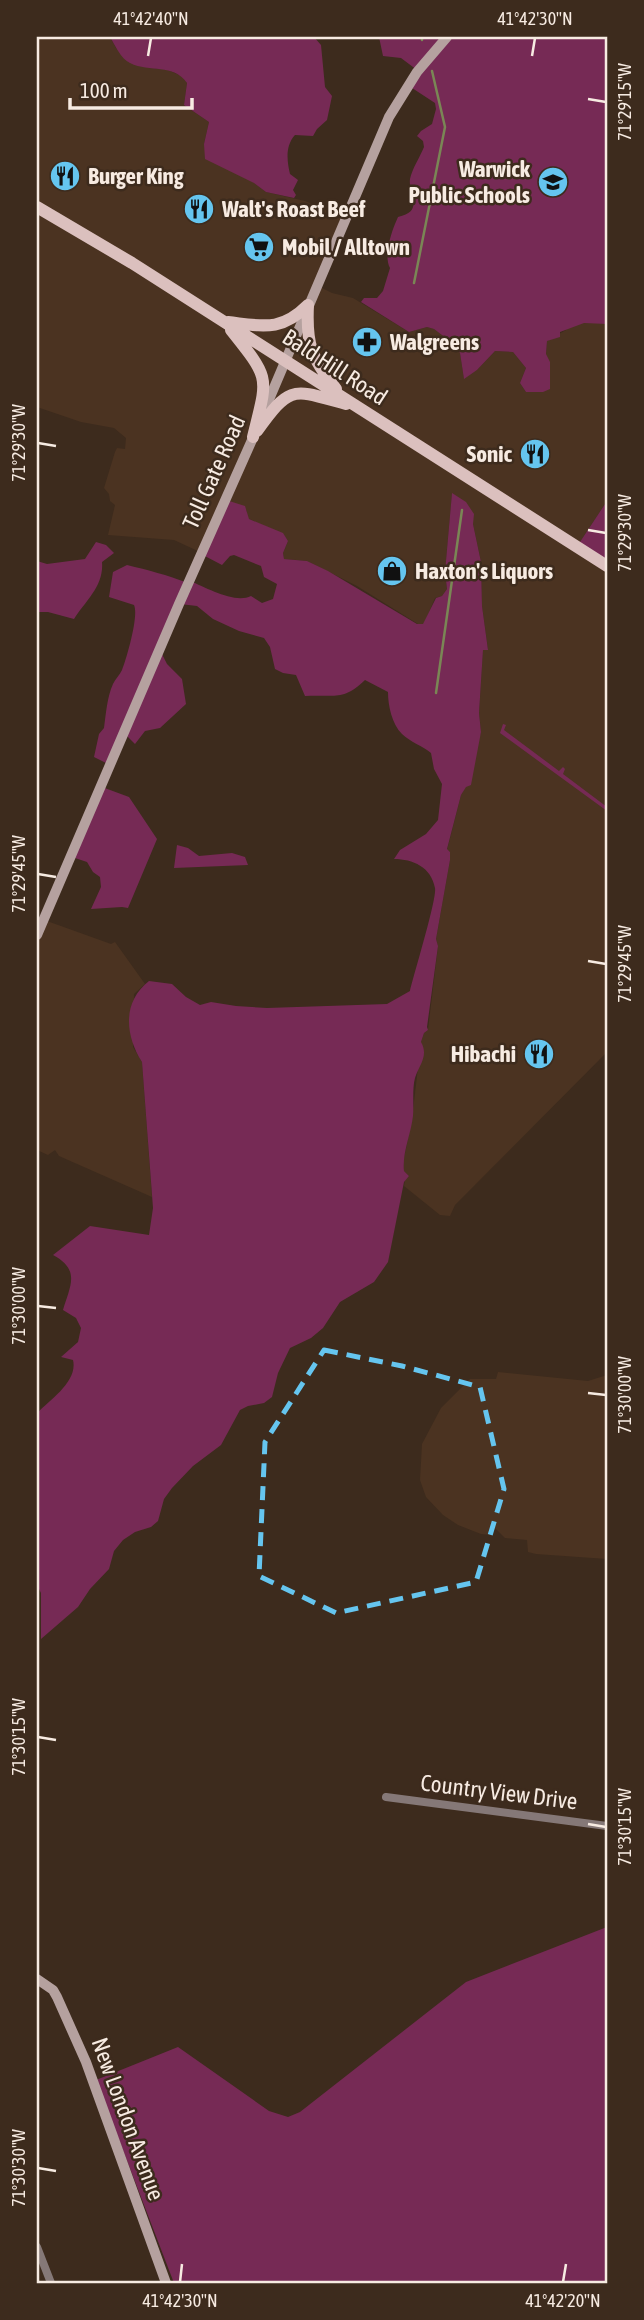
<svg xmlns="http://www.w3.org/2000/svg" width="644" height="2320" viewBox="0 0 644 2320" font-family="'Asap Condensed',sans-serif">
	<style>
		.built { fill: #4b3321 }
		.green { fill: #762a55 }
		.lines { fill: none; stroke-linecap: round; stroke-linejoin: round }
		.stream { stroke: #7a8655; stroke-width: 2.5 }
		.minor { stroke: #857877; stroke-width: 8 }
		.secondary { stroke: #b5a19f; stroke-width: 10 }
		.primary { stroke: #dbc0be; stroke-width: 12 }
		.marked { fill: none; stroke: #65c5ef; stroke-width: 5; stroke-dasharray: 14 9; stroke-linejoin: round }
		.ticks { fill: none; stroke: #f7ebe2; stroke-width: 2.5 }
		.labels { text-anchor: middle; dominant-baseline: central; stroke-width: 5; stroke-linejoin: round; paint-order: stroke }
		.poi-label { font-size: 23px; font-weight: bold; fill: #f7ebe2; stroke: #3d2b1d; text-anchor: start }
		.street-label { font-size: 23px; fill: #f7ebe2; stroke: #3d2b1d }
		.neatline { fill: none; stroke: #f7ebe2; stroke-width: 2.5 }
		.ticks-label { font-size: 18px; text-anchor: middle; fill: #f7ebe2 }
	</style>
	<rect width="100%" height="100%" fill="#3d2b1d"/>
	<path class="built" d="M37 37H110L116 48 149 68 165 69 182 76 187 83 184 105 209 122 204 144 266 192 305 201 342 217 316 285 332 293 353 298 409 332 427 327 434 329 455 345 460 353 464 378 477 370 495 351 513 352 526 368 520 383 526 392H543L547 341 566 330 607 37V501L576 548 607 568V1052L455 1205 450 1216 440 1215 404 1186 405 1180 409 1176 404 1171 403 1163 412 1119 421 1042 424 1033 428 1030 438 946 436 939 450 860V852L447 850 461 795 466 786 481 732 479 713 483 649H488L482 606 481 562 473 524 452 494 445 572 447 589 442 596 435 598 424 624H418L357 586 307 561 284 559 283 553 288 541 283 534 249 519 247 517V510L200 552 174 540 108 535 115 505 110 501 109 494 104 488 115 452 117 448 125 449 126 438 114 428 81 422 37 407Z
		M47 921 111 944 115 942 145 984 134 994 133 1047 142 1062 152 1197 59 1156 55 1150 48 1155 37 1150V938Z
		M498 1372 588 1381 607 1375V1559L536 1554 528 1552 527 1540 505 1538 494 1527 492 1535 481 1534 458 1525 443 1515 426 1497 420 1480 422 1444 441 1408 470 1379H496Z"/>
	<path class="green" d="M110 37H314L321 45 325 87 332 96 327 120 317 129 313 136 295 135C285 146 287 161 290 174L298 180 293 190 296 195 294 198 266 192 254 183 205 159 204 144 209 122 184 105 187 83C173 63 150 73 130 63 121 59 115 45 110 37Z
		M379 37H607V324L584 323 560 332V337L547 341 546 354 550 362V389L543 392H526L520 383 526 368 513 352 495 351 477 370 464 379 460 353 455 345 434 329 427 327 409 332 361 302 364 298H377L383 291 390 268C383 255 392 230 398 217 425 211 408 195 410 179 412 169 420 157 424 147L423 141 417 136 421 131 432 124 436 109 435 103 409 86 417 70 401 58 383 56Z
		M452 493 466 502 474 514 473 524 481 562 482 606 488 650H483L479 713 481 732 471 785 466 787 461 795 447 849 450 852V860L436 939 438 946 427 1027 428 1030 424 1033 421 1042C429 1056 419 1065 415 1078 412 1089 414 1104 413 1116 411 1134 402 1153 404 1171L409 1176 404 1182 388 1262 374 1282 340 1302 323 1328 311 1338 290 1348 278 1373 272 1397 264 1403 248 1406 240 1410 221 1445 193 1466 172 1488 164 1499 158 1521 151 1527 135 1532 123 1540 114 1551 109 1569 90 1589 78 1607 41 1639V1593L37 1585V1413C51 1399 78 1381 73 1360L61 1357 78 1342 81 1328 76 1318 63 1310C70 1286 81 1270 53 1255L90 1226 149 1235 153 1208 142 1062C125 1035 122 1002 149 981L172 984 186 997 200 1005 211 1002 236 1006 267 1008 387 1004 410 991C414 974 437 899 435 888 431 867 413 859 394 859L400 850 426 834 438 820 442 784 434 769 431 753C423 746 410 742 402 734 392 724 388 706 388 692L365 680C342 702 334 694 305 696L296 675 283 673 275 669 270 647 264 638 239 631 213 619 197 606 180 604 160 650 167 664 182 679 186 704 160 728 145 731 135 744 125 734 110 765 94 757 99 734 104 728C106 714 107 697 113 684 115 679 120 675 122 670 127 657 139 615 134 605L109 597 113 572 127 565C148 570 167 575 188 583L190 581C207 588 235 604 251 596L262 603 273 599 277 584 264 577 261 566 234 555 230 556 222 565 201 554 226 500 245 506 249 519 283 533 288 541 283 553 284 559 307 561 328 571 417 624H423L436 598 442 596 447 589 445 572Z
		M607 501V568L576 548Z
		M96 542 106 545 114 553 102 562C104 586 86 600 74 619L48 612H37V561L47 564 85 559Z
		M503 724 506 725 504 730 559 771 563 767 565 769 563 774 607 807V811L500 733Z
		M102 787 129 797 157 839 128 908 122 907 91 909 101 887 100 877 93 872 87 862 72 857Z
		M177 845 188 848 199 856 232 853 245 857 248 865 174 868Z
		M607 1927V2283H174L96 2080 178 2047 269 2111 288 2117 300 2112 466 1982Z"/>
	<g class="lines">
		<path class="stream" d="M422 37V40
			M414 283 445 127 432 71
			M436 693 462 510"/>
		<path class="minor" d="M386 1797 607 1826
			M37 2247 51 2283"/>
		<path class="secondary" d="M262 416 389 117 417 72 447 37
			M37 935 179 604 256 431
			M37 1979 53 1990 57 1997 86 2062 166 2283"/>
		<path class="primary" d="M37 207 132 263 607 566
			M308 305C306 345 311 357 336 389
			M228 322C263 326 281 332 308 305
			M231 330C271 380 268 376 253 437
			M257 431C291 384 292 389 346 404"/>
	</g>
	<path class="marked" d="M324 1350 402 1366 480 1387 504 1489 476 1582 336 1613 259 1576 265 1442Z"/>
	<path class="ticks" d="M148 56 151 38M532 56 535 38M588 99 606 102M38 443 56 446M588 530 606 533M38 874 56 877M588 961 606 964M38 1306 56 1308M588 1393 606 1395M38 1737 56 1740M588 1824 606 1827M38 2168 56 2171M180 2282 182 2264M563 2282 566 2264"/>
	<defs>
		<g id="restaurant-disc" transform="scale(1.575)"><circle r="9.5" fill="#65c5ef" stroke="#3d2b1d"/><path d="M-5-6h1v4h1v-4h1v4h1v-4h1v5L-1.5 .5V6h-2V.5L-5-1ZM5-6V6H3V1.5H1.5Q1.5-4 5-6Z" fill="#111"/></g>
		<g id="school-disc" transform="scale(1.575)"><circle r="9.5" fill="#65c5ef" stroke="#3d2b1d"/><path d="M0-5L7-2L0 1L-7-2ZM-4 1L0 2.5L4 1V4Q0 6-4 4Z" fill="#111"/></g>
		<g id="supermarket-disc" transform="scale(1.575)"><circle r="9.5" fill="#65c5ef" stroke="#3d2b1d"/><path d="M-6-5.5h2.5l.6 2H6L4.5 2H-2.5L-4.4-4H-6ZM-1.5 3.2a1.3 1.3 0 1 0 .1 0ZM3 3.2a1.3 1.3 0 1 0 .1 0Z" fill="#111"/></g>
		<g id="pharmacy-disc" transform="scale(1.575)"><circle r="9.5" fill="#65c5ef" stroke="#3d2b1d"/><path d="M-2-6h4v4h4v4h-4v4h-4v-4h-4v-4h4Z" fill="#111"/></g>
		<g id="shop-disc" transform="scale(1.575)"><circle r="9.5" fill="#65c5ef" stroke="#3d2b1d"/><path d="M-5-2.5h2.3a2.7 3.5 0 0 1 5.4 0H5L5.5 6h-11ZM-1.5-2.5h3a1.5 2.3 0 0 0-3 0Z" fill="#111"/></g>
	</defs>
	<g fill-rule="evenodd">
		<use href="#restaurant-disc" x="65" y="176"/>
		<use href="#school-disc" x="553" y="182"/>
		<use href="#restaurant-disc" x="199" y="209"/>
		<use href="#supermarket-disc" x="259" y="247"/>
		<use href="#pharmacy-disc" x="367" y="342"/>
		<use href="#restaurant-disc" x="535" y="454"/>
		<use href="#shop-disc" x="392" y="571"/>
		<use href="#restaurant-disc" x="539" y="1054"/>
	</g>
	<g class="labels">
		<g class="poi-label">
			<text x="530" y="169" text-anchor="end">Warwick<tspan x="530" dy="26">Public Schools</tspan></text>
			<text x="88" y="176">Burger King</text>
			<text x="222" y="209">Walt's Roast Beef</text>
			<text x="282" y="247">Mobil / Alltown</text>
			<text x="390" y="342">Walgreens</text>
			<text x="512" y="454" text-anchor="end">Sonic</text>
			<text x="415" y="571">Haxton's Liquors</text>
			<text x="516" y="1054" text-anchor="end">Hibachi</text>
		</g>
		<g class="street-label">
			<text transform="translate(335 367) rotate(33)">Bald Hill Road</text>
			<text transform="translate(214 472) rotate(-66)">Toll Gate Road</text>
			<text transform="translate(499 1792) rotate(7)">Country View Drive</text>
			<text transform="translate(128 2119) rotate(70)">New London Avenue</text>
		</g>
	</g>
	<rect width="644" height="2320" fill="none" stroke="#3d2b1d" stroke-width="77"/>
	<path d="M70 98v10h122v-10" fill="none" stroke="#f7ebe2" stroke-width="3.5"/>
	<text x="80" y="98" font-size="21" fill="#f7ebe2" stroke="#3d2b1d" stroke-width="5" paint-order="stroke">100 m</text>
	<rect x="38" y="38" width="568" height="2244" class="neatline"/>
	<g class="ticks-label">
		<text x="151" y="25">41°42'40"N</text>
		<text x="535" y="25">41°42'30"N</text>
		<text transform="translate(625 102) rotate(-90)" y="6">71°29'15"W</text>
		<text transform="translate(19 443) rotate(-90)" y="6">71°29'30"W</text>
		<text transform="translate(625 533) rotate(-90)" y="6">71°29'30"W</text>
		<text transform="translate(19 874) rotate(-90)" y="6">71°29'45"W</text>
		<text transform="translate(625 964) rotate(-90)" y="6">71°29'45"W</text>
		<text transform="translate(19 1306) rotate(-90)" y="6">71°30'00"W</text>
		<text transform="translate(625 1395) rotate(-90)" y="6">71°30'00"W</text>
		<text transform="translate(19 1737) rotate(-90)" y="6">71°30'15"W</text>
		<text transform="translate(625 1827) rotate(-90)" y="6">71°30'15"W</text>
		<text transform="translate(19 2168) rotate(-90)" y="6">71°30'30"W</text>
		<text x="180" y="2307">41°42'30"N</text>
		<text x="563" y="2307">41°42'20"N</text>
	</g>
</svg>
